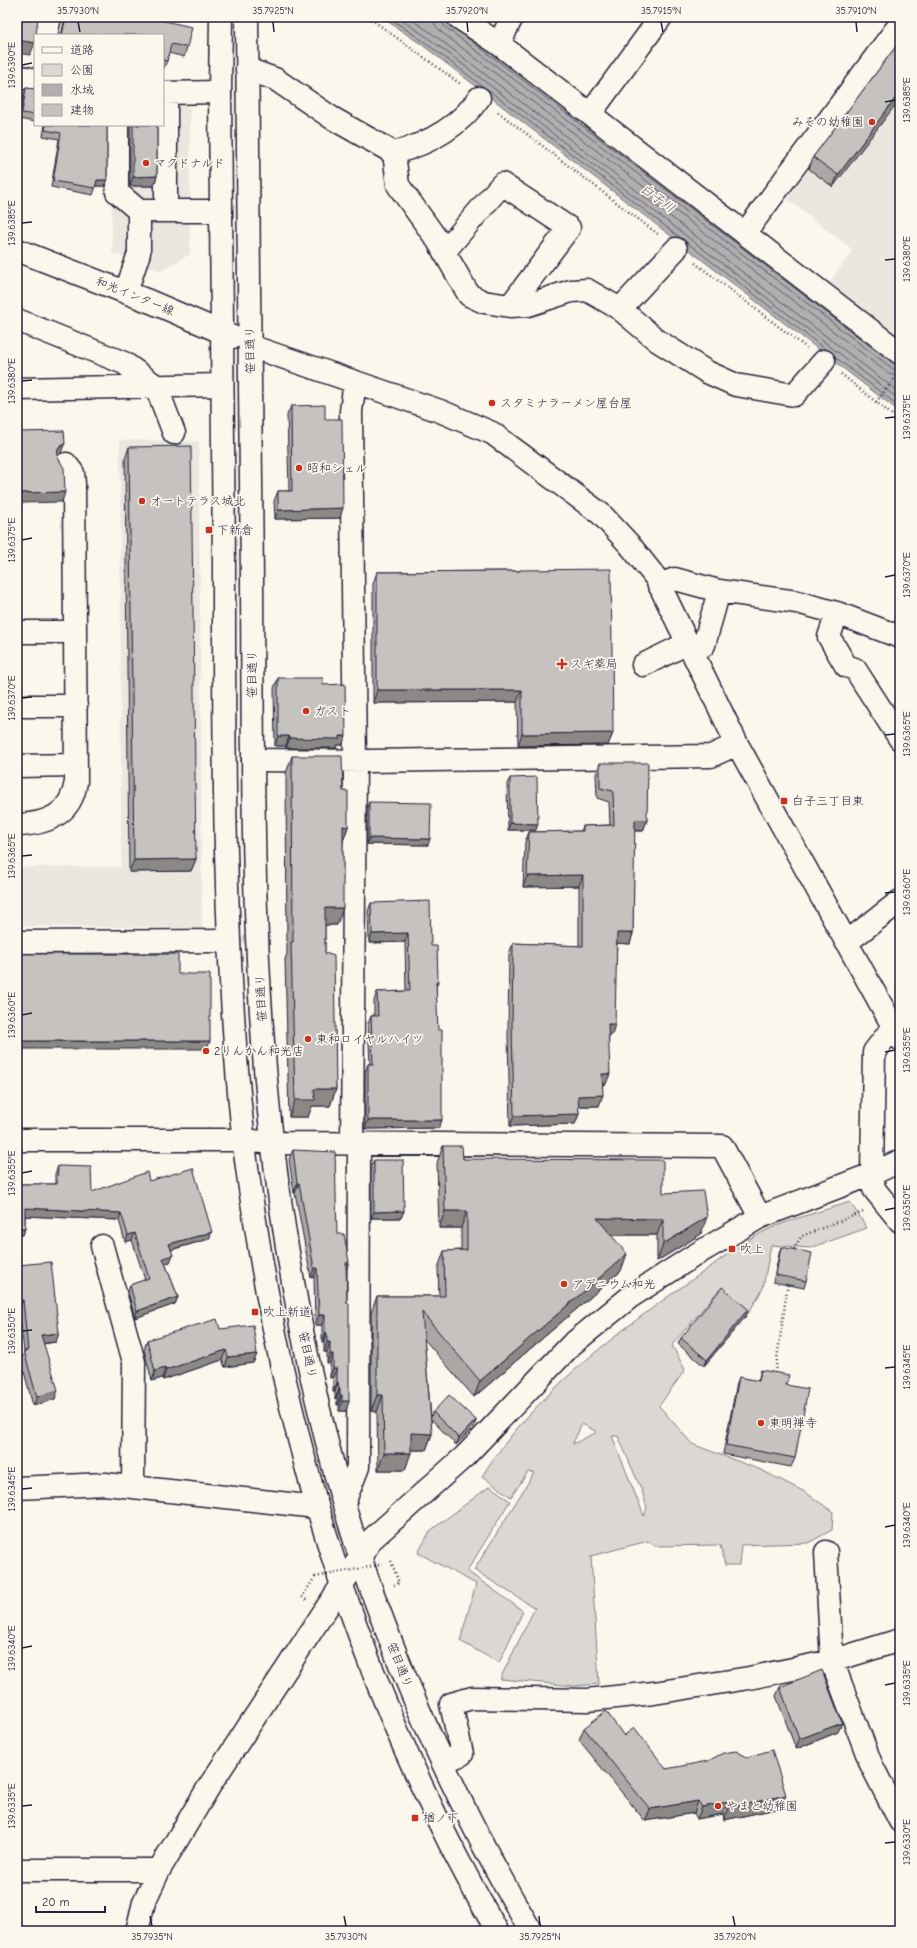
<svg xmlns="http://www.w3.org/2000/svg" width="917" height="1948" viewBox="0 0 917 1948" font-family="'Comic Neue','Klee One',sans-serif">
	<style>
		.built { fill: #ebe7df }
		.green { fill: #dbd8d3; stroke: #7e7d87; fill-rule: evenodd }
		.water { fill: #b1aeb0; stroke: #787681 }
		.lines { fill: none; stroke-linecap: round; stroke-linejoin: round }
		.shore { stroke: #5b5a6a; stroke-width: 1 }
		.minor-casing { stroke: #22223b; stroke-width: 25 }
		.major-casing { stroke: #22223b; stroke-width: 25 }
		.path { stroke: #22223b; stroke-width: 2.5; stroke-dasharray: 1 3; stroke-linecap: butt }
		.minor { stroke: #fbf7ec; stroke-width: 22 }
		.major { stroke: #fbf7ec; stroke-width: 22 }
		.path-bridge { stroke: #22223b; stroke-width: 2.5; stroke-dasharray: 1 3; stroke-linecap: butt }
		.wall { fill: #aaa7a5; stroke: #22223b }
		.shaded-wall { fill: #8b8886; stroke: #22223b }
		.building { fill: #c6c2c0; stroke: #22223b }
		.ticks { fill: none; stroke: #22223b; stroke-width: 1.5 }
		.poi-dot { fill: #c8321e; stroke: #fbf7ec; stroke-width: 1.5 }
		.labels { text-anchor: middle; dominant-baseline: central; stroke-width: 3.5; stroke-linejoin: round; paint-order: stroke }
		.poi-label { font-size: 12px; fill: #22223b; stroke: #fbf7ec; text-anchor: start }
		.street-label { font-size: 12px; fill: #22223b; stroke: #fbf7ec }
		.water-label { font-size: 13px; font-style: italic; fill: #545364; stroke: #fbf7ec }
		.neatline { fill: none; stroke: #22223b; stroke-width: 1.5 }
		.ticks-label { font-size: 10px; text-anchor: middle; fill: #22223b }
	</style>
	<rect width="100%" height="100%" fill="#fbf7ec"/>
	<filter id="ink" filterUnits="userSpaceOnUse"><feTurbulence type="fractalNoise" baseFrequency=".025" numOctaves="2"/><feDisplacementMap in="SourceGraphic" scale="8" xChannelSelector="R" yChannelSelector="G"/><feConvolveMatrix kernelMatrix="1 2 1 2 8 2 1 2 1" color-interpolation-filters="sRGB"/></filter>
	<g filter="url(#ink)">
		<path class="built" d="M900 44V336L829 283 853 250 787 199Z
			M163 103H182L190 109V254L161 271 112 253 111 125H163Z
			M120 440 199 441 202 928 17 926V867H121Z"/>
		<path class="green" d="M850 1202 867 1228 810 1248 771 1245 763 1288 748 1314 719 1290 672 1345 685 1370 659 1406 692 1444 761 1470 805 1492 833 1512 832 1530 808 1543 741 1545 739 1565H725L720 1545 655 1546 648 1541 591 1556 599 1684 574 1686 500 1679 535 1608 474 1570 534 1473 528 1472 511 1497 482 1476C534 1394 617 1332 696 1277 719 1261 742 1242 767 1230 793 1218 823 1211 850 1202ZM582 1424 597 1432 573 1444V1443ZM612 1436H618L642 1491 647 1508 644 1516Z
			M490 1486 510 1501 467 1571 523 1611 499 1663 460 1641 476 1584 418 1553 430 1531Z"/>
		<path class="water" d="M381 17H447L502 59 900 363V412L421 44Z"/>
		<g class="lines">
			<path class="shore" d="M388 17 423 41 485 88
				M397 17 427 37 900 400
				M408 17 430 32 900 393
				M434 17 435 25 440 31 889 374 900 377
				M440 17 444 26 893 369 900 371
				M465 36 877 351
				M487 89 682 239
				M685 241 825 349
				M835 357 900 407"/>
			<g class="minor-casing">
				<path id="minor" d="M458 17 499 44 900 353
					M46 35 50 17
					M499 44 512 17
					M247 69 275 79 332 118 394 153 398 185 438 241 469 295 484 302 510 306 528 305 571 291 587 290 620 309 658 341 707 372 736 385 794 395 824 361
					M17 76 35 80
					M163 93 220 92
					M166 93V211H220
					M590 114 661 17
					M117 125V192L139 211H166
					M394 153C428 144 459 127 479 98
					M745 233 900 24
					M444 252 502 184 569 228 510 306
					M126 292 139 253V211
					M620 309 676 249
					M17 320 124 363 156 386 174 433
					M250 346 440 411 492 433 601 514 629 544 656 578 737 744 900 1039
					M17 389 222 385
					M659 585 675 579 719 591 797 602 837 613 900 637
					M837 613 829 637 846 666 855 669 900 739
					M17 632H75
					M693 652 704 645 719 591
					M643 665 688 643
					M17 706H76
					M253 760 369 761 711 756 737 744
					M17 766 76 765
					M17 825C47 824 71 815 76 782L74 484 73 473 66 464
					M17 942 229 941
					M847 942 900 901
					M893 1027 874 1052 872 1174 874 1189 900 1221
					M17 1140H243L273 1143 722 1146 760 1217
					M352 1143 355 761 351 411 355 382
					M102 1246 134 1362 133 1487
					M17 1488 105 1484 317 1507
					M344 1503 358 1467 359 1143
					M826 1552 832 1661 871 1764 900 1821
					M443 1762 462 1754 451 1704 472 1698 587 1700 654 1693 749 1678 832 1661 900 1640
					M17 1870H159
					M137 1931 144 1902 159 1870 210 1785 372 1539 465 1456 571 1345 630 1297 695 1255 760 1217 872 1174 900 1161"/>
			</g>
			<g class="major-casing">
				<path id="major" d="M221 17 220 92C221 250 223 408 224 566 224 755 223 945 243 1134 246 1165 251 1196 256 1227 294 1475 372 1714 497 1931
					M247 17C248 204 250 392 252 579 253 766 251 954 272 1140 292 1304 326 1475 386 1629 426 1733 474 1835 531 1931
					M17 250 151 302 233 337"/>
			</g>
			<path class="path" d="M368 17 462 85
				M498 112 659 235
				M695 263 807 348
				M841 374 900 421
				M876 402 898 374
				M793 1253 795 1246 802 1236 863 1212
				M775 1373 788 1283
				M391 1561 399 1583 394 1585
				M306 1600 302 1597 315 1577"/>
			<use href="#minor" class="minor"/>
			<use href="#major" class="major"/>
			<path class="path-bridge" d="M315 1577 384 1564"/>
		</g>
		<path class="wall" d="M65 17H146L187 47 184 57 169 53 167 61 163 70V35H61Z
			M900 41 833 187 809 169 813 157Z
			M26 88 35 89V122L19 119 24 94Z
			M45 125H107V180L104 186H96L93 195 51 187 59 139 43 136Z
			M131 125H157V176L154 186H130V128Z
			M291 406 325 419 340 518 275 519 274 501 278 491H289L287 415Z
			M129 447 196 859 191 871 129 872 125 459Z
			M520 570 613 733 608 745 518 746 517 702 373 703V584L377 572 520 571Z
			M278 678 323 685 342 745H337L336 748H286V746H275L274 688Z
			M292 756 343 791 348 827 343 841 337 925H325V953L336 1089 330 1106H312L308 1117H289L285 959 287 954 286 773Z
			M600 763 647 820 643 831H634L633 933 630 944 617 943 612 1035H609L606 1084H603L599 1106H578L579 1114 575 1124 510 1126 508 1035 509 954 513 943 579 946V886L523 887 525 842 529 832 581 831 583 826 610 825 609 802 597 798 596 774Z
			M510 778 536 830H508L507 784Z
			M369 802 428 845 367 844V808Z
			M371 903 431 946 436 988 439 1128 365 1129V1072L368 1064H370L368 1024 371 1016H374V1001L377 992 406 991 405 942 369 943 368 911Z
			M443 1146 463 1159 663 1193 701 1234 657 1261V1235H611L621 1271 474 1397 424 1339 431 1417 433 1412 476 1420 474 1427 456 1445 431 1419 432 1434 426 1450H411L405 1470H378L377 1412 371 1411V1313L377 1296H439L438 1268 444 1251 461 1250V1228H439L437 1163Z
			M293 1150 337 1234 346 1271V1411H339V1404L337 1405V1398L335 1399V1392H333V1377L330 1378V1363H327V1352H324V1342H322V1325H315L314 1277 311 1278 295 1193H294L289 1159Z
			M374 1160 404 1211 401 1218H371V1166Z
			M58 1166 92 1192 149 1181 209 1239 171 1250 170 1262 165 1263 178 1297 175 1304 135 1318 128 1292 130 1285 145 1280 132 1240 125 1242 119 1220 25 1216V1228L23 1235H17V1184H55V1174Z
			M781 1247 806 1281 804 1288 773 1282 779 1254Z
			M17 1265 56 1342 43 1344 55 1399 33 1406 21 1360 24 1352 19 1308Z
			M748 1309 746 1316 704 1366 678 1344 681 1338Z
			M220 1329 257 1354 253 1363 225 1367 222 1360 163 1380 162 1378 152 1381 144 1350 147 1340Z
			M761 1370 786 1385 795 1458 791 1467 723 1454 736 1387 739 1377 758 1381Z
			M780 1687 838 1732 796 1749 776 1696Z
			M584 1728 624 1736 666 1769 781 1808 724 1820 723 1814 697 1819 694 1813 645 1821 579 1740Z"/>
		<path class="shaded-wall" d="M17 40 35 43 30 55 17 53Z
			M900 92V99L833 187 838 175Z
			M157 176 154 186H130L133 177Z
			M97 180H107L104 186H95Z
			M65 443 61 453 55 459 58 449Z
			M65 492 62 502 17 503V493Z
			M343 508 340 518 275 519 278 510Z
			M377 690H522L517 702 373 703Z
			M613 733 608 745 518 746 522 734Z
			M278 736H289L286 746H275Z
			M346 736 342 745H337L336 748H286L290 738Z
			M635 820H647L643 831 631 830Z
			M510 823 538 824 536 830H508Z
			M343 826 348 827 342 844Z
			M369 838 430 839 428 845 367 844Z
			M196 859 191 871 129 872 134 860Z
			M583 875 579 886 523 887 527 876Z
			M325 908H343L337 925H319Z
			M408 933 405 942 369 943 372 934Z
			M617 933H633L630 944 613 943Z
			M436 982H438L435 990Z
			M608 1024H615L612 1035 604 1034Z
			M17 1041H210L207 1049H17Z
			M602 1074H610L606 1084 598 1085Z
			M314 1089H336L330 1106H312L308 1117H289L295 1100Z
			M603 1095 599 1106H574L578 1096Z
			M579 1114 575 1124 510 1126 514 1116Z
			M368 1120H442L439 1128 365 1129Z
			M297 1183H299L295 1193H294Z
			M25 1208 121 1213 119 1220 22 1216Z
			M404 1211 401 1218H371L374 1212Z
			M445 1211H467L461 1228H439Z
			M707 1217 701 1234 657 1261 663 1244Z
			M597 1218 663 1219 657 1235H591Z
			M17 1228H25L23 1235H17Z
			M212 1232 209 1239 166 1251 169 1244Z
			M135 1233 132 1240 125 1242 128 1235Z
			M627 1254 621 1271 474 1397 480 1381Z
			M173 1255 170 1262 161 1265 163 1258Z
			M349 1262 346 1271V1263Z
			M314 1268H317L314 1277 311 1278Z
			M178 1297 175 1304 135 1318 137 1311Z
			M17 1300H23L19 1308 17 1309Z
			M748 1309 746 1316 704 1366 707 1360Z
			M319 1315H325L322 1325H315Z
			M59 1333 56 1342 38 1344 41 1335Z
			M325 1333H327L324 1342H322Z
			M327 1342H330L327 1352H324Z
			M226 1350 222 1360 163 1380 166 1370Z
			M257 1354 253 1363 225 1367 228 1357Z
			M330 1354H333L330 1363H327Z
			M165 1368 162 1378 152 1381 155 1371Z
			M333 1368H337L333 1377 330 1378Z
			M338 1382 335 1392H333L337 1383Z
			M339 1389H340L337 1398 335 1399Z
			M58 1390 55 1399 33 1406 37 1397Z
			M340 1395H342L339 1404 337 1405Z
			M377 1395H383L377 1412 371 1411Z
			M342 1401H349L346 1411H339Z
			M476 1420 474 1427 456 1445 459 1438Z
			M411 1433 432 1434 426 1450H405Z
			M384 1453H411L405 1470H378Z
			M842 1723 838 1732 796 1749 799 1739Z
			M786 1795 781 1808 724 1820 729 1808Z
			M698 1801 694 1813 645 1821 650 1809Z
			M728 1802 723 1814 697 1819 702 1807Z"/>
		<path class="building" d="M17 17H38L36 35H35V43L17 40Z
			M66 17H146L192 27 187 47 171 44 167 61 163 60V35H62Z
			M900 41V92L838 175 813 157Z
			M26 88 35 89V115L22 113Z
			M46 125H107V180H97L95 188 53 181 61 133 45 130Z
			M133 125H157V176L133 177Z
			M325 405V419H342L343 508 278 510V491H292L291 406Z
			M64 431 65 443 58 449 57 456 64 468 65 492 17 493V432Z
			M191 446 196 859 134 860 129 447Z
			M611 569 613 733 522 734V690H377V572L520 571V570Z
			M278 678H323V685L345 684 346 736H340V739L290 738 289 736H278Z
			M292 756H342L343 791H348V827L343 826V908H325V953L334 956 336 1089H314L315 1100H295L291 942H293Z
			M600 763H648L647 820H635L633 933H617L615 1024H608L610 1074H602L603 1095 578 1096 579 1114 514 1116 512 1024 513 943 583 946V875L527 876 529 832 583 831V826L614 825 613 791 600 788Z
			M537 777 538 824 510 823V778Z
			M369 802 431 803 430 839 369 838Z
			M430 901 431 946H437L438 982H436L438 1030H442V1120H368V1064H373L371 1016H378L377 992 410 991 408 933 372 934 371 903Z
			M17 954H178V974H210V1041H17Z
			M443 1146H462L463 1159 663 1160V1193L703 1191 707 1217 663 1244V1219L597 1218 627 1254 480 1381 422 1312 432 1434 411 1433V1453H384L383 1395H377V1296H445L444 1251 467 1250V1211H445Z
			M293 1150 335 1152 337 1234H344L349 1262 346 1263 347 1303H349V1401H342V1395H340V1389H339L338 1382 337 1383V1368H333V1354H330V1342H327V1333H325V1315H319L317 1268H314L299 1183H297Z
			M374 1160H403L404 1211 374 1212Z
			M58 1166 91 1167 92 1192 147 1172 149 1181 193 1168 212 1232 169 1244 173 1255 163 1258 178 1297 137 1311 130 1285 149 1278 135 1233 128 1235 121 1213 25 1208V1228H17V1184H57Z
			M781 1247 812 1253 806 1281 776 1275Z
			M51 1262 59 1333 41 1335 58 1390 37 1397 24 1351 28 1350 23 1300H17V1265Z
			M722 1287 748 1309 707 1360 681 1338Z
			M217 1319 220 1329 253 1325 257 1354 228 1357 226 1350 166 1370 165 1368 155 1371 147 1340Z
			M761 1370 789 1375 786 1385 808 1389 795 1458 726 1445 739 1377 759 1381Z
			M449 1395 476 1420 459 1438 433 1412Z
			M822 1670 842 1723 799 1739 780 1687Z
			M606 1711 624 1736 634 1727 666 1769 708 1761 723 1753 736 1751 747 1757 772 1750 786 1795 729 1808 728 1802 702 1807 698 1801 650 1809 584 1728Z"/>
	</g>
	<path class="ticks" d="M78 22 80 32M273 22 274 32M467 22 468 32M661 22 663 32M856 22 857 32M22 65 32 63M885 102 895 100M22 223 32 222M885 260 895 259M22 381 32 380M885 418 895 417M22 540 32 538M885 577 895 575M22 698 32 697M885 735 895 734M22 856 32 855M885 893 895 892M22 1015 32 1013M885 1052 895 1050M22 1173 32 1171M885 1210 895 1208M22 1331 32 1330M885 1368 895 1367M22 1489 32 1488M885 1527 895 1525M22 1648 32 1646M885 1685 895 1683M22 1806 32 1805M885 1843 895 1842M150 1916 152 1926M344 1916 346 1926M539 1916 540 1926M733 1916 735 1926"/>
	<g class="poi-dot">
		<circle cx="872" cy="122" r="4"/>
		<circle cx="146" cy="163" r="4"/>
		<circle cx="492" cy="403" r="4"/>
		<circle cx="299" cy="468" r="4"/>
		<circle cx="142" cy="501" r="4"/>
		<rect x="205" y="526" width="8" height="8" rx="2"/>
		<path d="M560 658h4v4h4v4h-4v4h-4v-4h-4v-4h4z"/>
		<circle cx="306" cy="711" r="4"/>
		<rect x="780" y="797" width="8" height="8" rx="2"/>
		<circle cx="308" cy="1039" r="4"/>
		<circle cx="206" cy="1051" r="4"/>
		<rect x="728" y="1245" width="8" height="8" rx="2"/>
		<circle cx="564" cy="1284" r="4"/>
		<rect x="251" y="1308" width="8" height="8" rx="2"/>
		<circle cx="761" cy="1423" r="4"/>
		<circle cx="718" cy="1806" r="4"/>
		<rect x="411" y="1814" width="8" height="8" rx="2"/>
	</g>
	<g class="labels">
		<g class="poi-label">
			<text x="864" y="122" text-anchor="end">みその幼稚園</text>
			<text x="154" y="163">マクドナルド</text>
			<text x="500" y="403">スタミナラーメン屋台屋</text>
			<text x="307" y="468">昭和シェル</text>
			<text x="150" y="501">オートテラス城北</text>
			<text x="217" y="530">下新倉</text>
			<text x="570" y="664">スギ薬局</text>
			<text x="314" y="711">ガスト</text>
			<text x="792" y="801">白子三丁目東</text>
			<text x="316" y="1039">東和ロイヤルハイツ</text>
			<text x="214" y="1051">2りんかん和光店</text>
			<text x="740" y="1249">吹上</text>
			<text x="572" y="1284">アデニウム和光</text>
			<text x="263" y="1312">吹上新道</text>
			<text x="769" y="1423">東明禅寺</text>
			<text x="726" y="1806">やまと幼稚園</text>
			<text x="423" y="1818">楢ノ下</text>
		</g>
		<g class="street-label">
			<text transform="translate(135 296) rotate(22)">和光インター線</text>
			<text transform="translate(250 350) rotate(-91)">笹目通り</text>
			<text transform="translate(252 674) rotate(-90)">笹目通り</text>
			<text transform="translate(261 998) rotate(-93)">笹目通り</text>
			<text transform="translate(308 1355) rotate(78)">笹目通り</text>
			<text transform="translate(400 1665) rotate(68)">笹目通り</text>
		</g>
		<g class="water-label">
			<text transform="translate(658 198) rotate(36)">白子川</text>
		</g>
	</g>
	<rect width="917" height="1948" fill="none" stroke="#fbf7ec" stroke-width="44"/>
	<rect x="34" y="34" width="130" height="92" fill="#fbf7ec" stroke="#a4a2a5"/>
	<rect x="42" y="47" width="20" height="6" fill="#fbf7ec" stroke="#a4a2a5"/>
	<text x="70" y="54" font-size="12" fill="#22223b">道路</text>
	<rect x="42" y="64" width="20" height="12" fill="#dbd8d3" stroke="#a4a2a5"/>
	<text x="70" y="74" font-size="12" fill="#22223b">公園</text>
	<rect x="42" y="84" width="20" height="12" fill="#b1aeb0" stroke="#a4a2a5"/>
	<text x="70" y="94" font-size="12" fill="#22223b">水域</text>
	<rect x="42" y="104" width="20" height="12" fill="#c6c2c0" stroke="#a4a2a5"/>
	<text x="70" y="114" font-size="12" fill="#22223b">建物</text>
	<path d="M36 1906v6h69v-6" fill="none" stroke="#22223b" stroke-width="2"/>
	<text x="42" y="1906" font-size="12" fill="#22223b" stroke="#fbf7ec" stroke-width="3" paint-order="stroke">20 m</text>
	<rect x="22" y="22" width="873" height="1904" class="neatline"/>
	<g class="ticks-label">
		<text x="78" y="14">35.7930°N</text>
		<text x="273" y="14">35.7925°N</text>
		<text x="467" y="14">35.7920°N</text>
		<text x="661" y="14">35.7915°N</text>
		<text x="856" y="14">35.7910°N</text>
		<text transform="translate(11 65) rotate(-90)" y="4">139.6390°E</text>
		<text transform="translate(906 100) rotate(-90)" y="4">139.6385°E</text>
		<text transform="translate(11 223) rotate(-90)" y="4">139.6385°E</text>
		<text transform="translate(906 259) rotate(-90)" y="4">139.6380°E</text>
		<text transform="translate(11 381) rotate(-90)" y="4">139.6380°E</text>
		<text transform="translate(906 417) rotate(-90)" y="4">139.6375°E</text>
		<text transform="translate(11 540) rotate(-90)" y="4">139.6375°E</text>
		<text transform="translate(906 575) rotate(-90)" y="4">139.6370°E</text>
		<text transform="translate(11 698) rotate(-90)" y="4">139.6370°E</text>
		<text transform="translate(906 734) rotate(-90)" y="4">139.6365°E</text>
		<text transform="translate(11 856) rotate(-90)" y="4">139.6365°E</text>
		<text transform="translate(906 892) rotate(-90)" y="4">139.6360°E</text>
		<text transform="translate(11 1015) rotate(-90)" y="4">139.6360°E</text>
		<text transform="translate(906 1050) rotate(-90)" y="4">139.6355°E</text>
		<text transform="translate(11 1173) rotate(-90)" y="4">139.6355°E</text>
		<text transform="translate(906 1208) rotate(-90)" y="4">139.6350°E</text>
		<text transform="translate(11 1331) rotate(-90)" y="4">139.6350°E</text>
		<text transform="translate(906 1367) rotate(-90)" y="4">139.6345°E</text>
		<text transform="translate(11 1489) rotate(-90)" y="4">139.6345°E</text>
		<text transform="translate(906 1525) rotate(-90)" y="4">139.6340°E</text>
		<text transform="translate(11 1648) rotate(-90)" y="4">139.6340°E</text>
		<text transform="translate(906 1683) rotate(-90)" y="4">139.6335°E</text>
		<text transform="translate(11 1806) rotate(-90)" y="4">139.6335°E</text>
		<text transform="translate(906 1842) rotate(-90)" y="4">139.6330°E</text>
		<text x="152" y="1940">35.7935°N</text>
		<text x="346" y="1940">35.7930°N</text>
		<text x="540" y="1940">35.7925°N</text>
		<text x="735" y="1940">35.7920°N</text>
	</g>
</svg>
